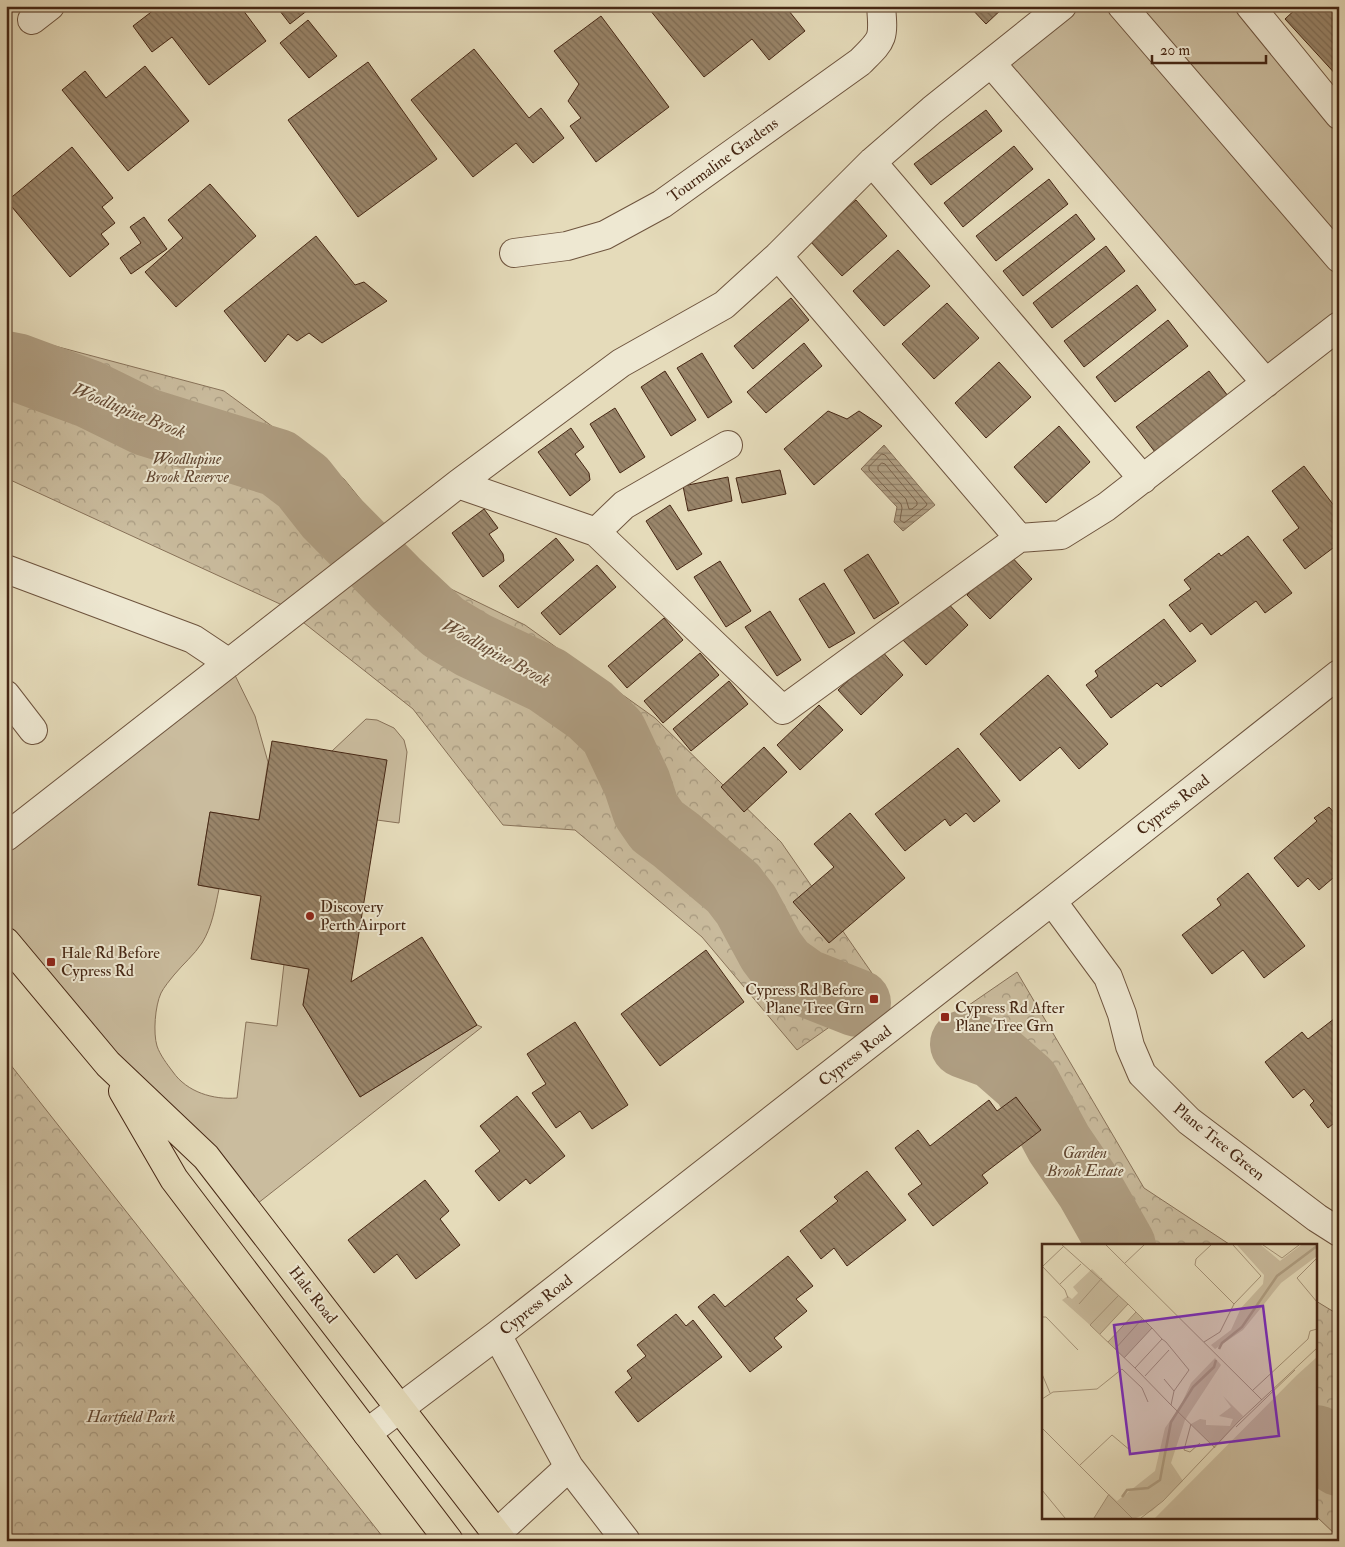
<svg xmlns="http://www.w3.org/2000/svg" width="1345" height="1547" viewBox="0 0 1345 1547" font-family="'IM FELL Double Pica',serif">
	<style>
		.green { fill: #cabc9e; stroke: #887259 }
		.park { fill: url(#park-crowns); stroke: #887259 }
		.water { fill: url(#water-rules); stroke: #856e56 }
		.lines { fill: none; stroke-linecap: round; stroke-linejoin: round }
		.shore { stroke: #7a624b; stroke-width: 1 }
		.river { stroke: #af9e82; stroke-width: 68 }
		.building { fill: url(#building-back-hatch); stroke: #462714 }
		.minor-casing { stroke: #6e543e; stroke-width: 30 }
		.major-casing { stroke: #462714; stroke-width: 30 }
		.minor { stroke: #eee8d2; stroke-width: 28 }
		.major { stroke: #e5dbba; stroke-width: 28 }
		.poi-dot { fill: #8f2418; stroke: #eee8d2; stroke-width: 2 }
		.labels { text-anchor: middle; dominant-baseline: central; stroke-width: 4; stroke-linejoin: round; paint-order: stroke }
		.street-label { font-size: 16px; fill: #462714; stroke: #eee8d2 }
		.park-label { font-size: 16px; font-style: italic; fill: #604530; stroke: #eee8d2 }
		.poi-label { font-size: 16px; fill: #462714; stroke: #eee8d2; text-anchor: start }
		.water-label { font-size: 18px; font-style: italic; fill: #664b35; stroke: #eee8d2 }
		.inset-river { fill: none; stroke: #af9e82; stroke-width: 2.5 }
		.inset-road { fill: none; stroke: #a59378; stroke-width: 1 }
		.view { fill: #7b2cbf; fill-opacity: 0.15; stroke: #7b2cbf; stroke-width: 2.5 }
		.inset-edge { fill: none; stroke: #462714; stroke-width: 2.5 }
	</style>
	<defs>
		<pattern id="park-crowns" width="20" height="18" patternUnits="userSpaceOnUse" patternTransform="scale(1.25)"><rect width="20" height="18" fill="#cabc9e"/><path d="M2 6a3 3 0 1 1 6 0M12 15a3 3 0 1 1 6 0" fill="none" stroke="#a69980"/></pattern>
		<pattern id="water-rules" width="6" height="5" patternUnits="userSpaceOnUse" patternTransform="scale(1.25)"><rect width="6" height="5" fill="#af9e82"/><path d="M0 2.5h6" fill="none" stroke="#908169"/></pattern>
		<pattern id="building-back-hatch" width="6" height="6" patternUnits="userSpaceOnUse" patternTransform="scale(1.25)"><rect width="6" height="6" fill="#99856a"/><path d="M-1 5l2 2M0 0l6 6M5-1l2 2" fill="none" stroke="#7f6d56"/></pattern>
	</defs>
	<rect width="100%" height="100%" fill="#e5dbba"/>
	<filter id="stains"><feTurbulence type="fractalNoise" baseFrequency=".004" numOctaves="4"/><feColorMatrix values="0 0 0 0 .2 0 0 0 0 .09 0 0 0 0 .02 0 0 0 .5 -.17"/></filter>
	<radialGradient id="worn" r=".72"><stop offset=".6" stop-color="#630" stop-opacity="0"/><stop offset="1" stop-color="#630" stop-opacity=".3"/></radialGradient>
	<path class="green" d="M1062 6H1250L1339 115V326L1266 383 991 63Z
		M229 663 255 716 268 762 259 820 210 812 198 885 219 889C215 908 212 927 202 943 194 955 183 964 174 975 170 980 164 987 161 993 155 1006 153 1033 157 1046 160 1055 167 1064 173 1072 187 1092 213 1100 237 1098L246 1022 277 1026 284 964 309 969 303 1005 360 1097 477 1025 482 1027 248 1211 6 942V838Z
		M366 719 377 720 394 728 404 740 407 752 399 823 377 820 332 751Z"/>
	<path class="park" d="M6 333 224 391 344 479 422 575 525 625 655 718 781 842 883 989 797 1050 702 937 575 830 503 825 413 709 280 604 6 478Z
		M1017 972 1144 1188 1232 1246H1091L1053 1182 969 1005Z
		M6 1059 386 1541H6Z
		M1316 1301 1339 1315V1538L1316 1516Z"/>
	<path class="water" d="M884 445 935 505 903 531 894 522 897 507 861 469Z"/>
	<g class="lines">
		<path class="shore" d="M882 454 885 455 927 504 926 506 904 523 900 520 902 508 901 504 869 470V467Z
			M882 463 885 464 917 502V505L912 509H909L906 499 878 470V467Z"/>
		<path class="river" d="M6 365 16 367 89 394 146 422 278 463 303 482 329 515 397 584 443 627 473 645 547 680 590 710 613 732 637 783 646 810 657 826 676 840 733 888 746 905 771 951 783 967 804 982 857 1003
			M964 1044 994 1055 1026 1083 1059 1144 1089 1188 1122 1246
			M1316 1439 1339 1462"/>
	</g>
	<path class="building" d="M159 6H240L266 41 209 85 172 37 152 52 133 26Z
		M276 6H313L290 24Z
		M655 6H764L767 10 772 6H785L805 31 769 60 752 39 704 77 650 10Z
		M969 6H1005L986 24Z
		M1299 6H1339V78L1285 19Z
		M601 16 669 107 596 162 570 126 581 118 568 101 579 84 554 51Z
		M308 20 337 56 309 78 280 43Z
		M474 49 529 118 541 108 564 138 533 163 516 143 473 177 411 100Z
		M368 62 437 159 358 217 288 120Z
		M145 66 189 121 128 171 62 90 85 71 106 98Z
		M986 110 1002 131 931 185 914 164Z
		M1014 146 1033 169 963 227 944 203Z
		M72 147 113 198 102 207 115 223 101 234 109 244 70 277 7 201Z
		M1049 179 1068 204 996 261 976 236Z
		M210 184 256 236 176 307 145 272 183 238 168 220Z
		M856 200 887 236 842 276 810 241Z
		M1076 214 1095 239 1023 296 1003 271Z
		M144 217 167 249 131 274 120 258 141 243 130 227Z
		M316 236 355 285 364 282 387 301 322 343 309 333 297 341 288 334 265 362 224 311Z
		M1106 246 1125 271 1052 328 1033 303Z
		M898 250 930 286 884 326 853 291Z
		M1137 285 1156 310 1084 367 1064 341Z
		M791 298 809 320 753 369 734 346Z
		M947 303 979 338 934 379 902 344Z
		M1168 320 1188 346 1115 402 1096 377Z
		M804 343 822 366 766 413 747 392Z
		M702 353 732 402 708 418 677 368Z
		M999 362 1031 397 986 438 955 403Z
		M665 371 696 420 671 436 641 387Z
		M1209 371 1228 396 1155 452 1136 427Z
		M615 408 645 457 620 473 590 424Z
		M828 411 847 419 859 411 882 426 814 485 784 449Z
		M1059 426 1090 462 1046 503 1014 467Z
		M571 428 584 447 575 454 589 473 590 480 570 496 538 452Z
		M1304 466 1335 507 1339 505V549L1337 545 1305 569 1283 540 1299 528 1272 491Z
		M780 470 786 494 742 503 736 478Z
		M728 477 732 501 688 511 683 486Z
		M670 505 702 554 677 570 646 521Z
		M484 509 498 528 489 534 503 554 504 561 483 577 452 533Z
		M1248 536 1292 593 1265 613 1256 601 1211 635 1202 623 1190 632 1169 605 1191 589 1184 580 1219 553 1221 556Z
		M556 538 574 560 518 608 499 586Z
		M868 554 899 603 874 619 844 570Z
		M1009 554 1032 579 990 619 967 595Z
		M720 561 751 611 726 627 694 577Z
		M597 565 616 587 560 635 541 613Z
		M824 583 855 633 829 648 799 599Z
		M945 600 968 625 926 665 903 640Z
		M770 611 801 660 777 676 745 627Z
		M664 618 683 640 627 688 608 666Z
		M1164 619 1196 661 1161 687 1157 683 1111 718 1086 685 1098 676 1095 671Z
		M881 650 903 675 861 715 838 690Z
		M700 653 719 675 663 723 644 701Z
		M1048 675 1108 744 1079 769 1060 747 1020 781 980 734Z
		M729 681 748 704 691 751 673 729Z
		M819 705 843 730 800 770 777 745Z
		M272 741 387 760 351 982 422 937 477 1025 360 1097 303 1005 309 969 251 959 261 896 198 885 210 812 259 820Z
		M764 747 787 772 744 812 721 787Z
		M958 748 1000 801 974 822 966 813 950 826 945 819 905 851 875 814Z
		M1329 807 1339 818V885L1333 878 1319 890 1308 878 1298 887 1274 858 1317 821 1314 818Z
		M850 813 905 878 829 943 793 902 834 867 814 844Z
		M1248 873 1305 946 1264 978 1243 950 1212 974 1182 935 1221 905 1217 899Z
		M706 950 744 1002 660 1066 621 1014Z
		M1339 1015V1119L1328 1128 1310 1105 1314 1101 1304 1089 1293 1098 1265 1062 1302 1032 1308 1039Z
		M575 1022 628 1105 592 1129 580 1111 556 1128 532 1093 546 1084 527 1054Z
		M517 1096 565 1156 530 1184 526 1179 499 1201 475 1171 500 1151 480 1126Z
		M1016 1097 1041 1130 982 1175 988 1183 933 1226 908 1194 922 1184 895 1148 918 1130 930 1146 989 1100 997 1111Z
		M867 1171 906 1220 847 1266 834 1248 821 1259 800 1231 838 1201 834 1197Z
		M425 1180 449 1211 440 1219 460 1245 416 1279 397 1254 374 1273 348 1240Z
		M788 1256 813 1286 796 1299 807 1311 774 1338 782 1347 750 1372 698 1307 714 1294 725 1307Z
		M676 1314 686 1326 693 1320 722 1357 638 1422 615 1392 632 1378 627 1371 646 1356 637 1345Z"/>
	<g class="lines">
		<g class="minor-casing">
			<path id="minor" d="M1122 6 1339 258
				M1250 6 1339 115
				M32 20 50 6
				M991 63 1266 383
				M872 162 932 110 1062 6
				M514 253 567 246 605 235 662 204 860 62C883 39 884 40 881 6
				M778 256 1019 538
				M1143 479 872 162 778 256 724 305 621 363 458 484 596 532 783 710 1019 538 1061 535 1106 507 1339 326
				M596 532 624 505 728 445
				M6 569 193 639 229 663
				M6 695 33 730
				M6 837 458 484
				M1052 901 1108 977 1122 1014 1130 1046 1142 1074 1189 1121 1317 1218 1339 1232
				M497 1335 569 1467 626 1541
				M367 1433 497 1335 1052 901 1339 674
				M497 1533 569 1467"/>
		</g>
		<g class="major-casing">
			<path id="major" d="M6 942 108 1064 206 1157 502 1541
				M123 1091 174 1179 449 1541"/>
		</g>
		<use href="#minor" class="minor"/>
		<use href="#major" class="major"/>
	</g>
	<g class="poi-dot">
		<circle cx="310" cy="916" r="5"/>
		<rect x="46" y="957" width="10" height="10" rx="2.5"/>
		<rect x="869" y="994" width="10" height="10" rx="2.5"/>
		<rect x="940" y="1012" width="10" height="10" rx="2.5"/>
	</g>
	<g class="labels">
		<g class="street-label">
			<text transform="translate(723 160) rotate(-36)">Tourmaline Gardens</text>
			<text transform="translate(1173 805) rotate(-38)">Cypress Road</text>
			<text transform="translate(855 1056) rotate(-38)">Cypress Road</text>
			<text transform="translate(1219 1142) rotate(39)">Plane Tree Green</text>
			<text transform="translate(313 1295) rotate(52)">Hale Road</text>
			<text transform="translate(536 1305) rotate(-38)">Cypress Road</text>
		</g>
		<g class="park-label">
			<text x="187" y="459">Woodlupine<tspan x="187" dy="18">Brook Reserve</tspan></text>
			<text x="1085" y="1153">Garden<tspan x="1085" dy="18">Brook Estate</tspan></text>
			<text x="131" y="1417">Hartfield Park</text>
		</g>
		<g class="poi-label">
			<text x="320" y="907">Discovery<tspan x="320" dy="18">Perth Airport</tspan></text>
			<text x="61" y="953">Hale Rd Before<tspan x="61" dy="18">Cypress Rd</tspan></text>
			<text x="864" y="990" text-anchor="end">Cypress Rd Before<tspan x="864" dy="18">Plane Tree Grn</tspan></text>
			<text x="955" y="1008">Cypress Rd After<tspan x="955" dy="18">Plane Tree Grn</tspan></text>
		</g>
		<g class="water-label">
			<text transform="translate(129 411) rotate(22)">Woodlupine Brook</text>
			<text transform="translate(496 653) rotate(29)">Woodlupine Brook</text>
		</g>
	</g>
	<g transform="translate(1042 1244)">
		<rect width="275" height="275" fill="#e5dbba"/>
		<path d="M50 25 86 60 58 90 20 56 26 52 30 55 36 49 31 43ZM94 68 110 84 82 114 66 98ZM181 152 201 172 173 204 149 180 158 175 164 176V181L188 182 191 175 177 172 189 163Z" fill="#cabc9e"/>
		<path d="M195 1H219L238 17 259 1H275V12L239 39 201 86 173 105 169 101 189 86 199 64 221 40 222 31ZM275 113V274H113L255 131ZM173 114 179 121 143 176 129 219 141 237 110 267 94 274H52L67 250 75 257 113 227 123 184 138 163 149 139Z" fill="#cabc9e"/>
		<path class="inset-river" d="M177 105 180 99 200 83 235 32 275 2M80 253 85 246 106 244 118 236 129 178 151 143 172 123 174 116"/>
		<path class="inset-road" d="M20 1 86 60 110 84 120 95 124 98 147 126 132 147 129 161 93 124 120 95M64 1 220 156M169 1 154 15 153 21 192 60M221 1 240 14 257 1M275 14 255 34 275 58M83 19 102 1M0 22 23 46 26 54M1 22 22 2M18 40 39 20M77 51 48 81 93 124M37 60 60 34M0 73H4L36 106M58 90 86 60M66 98 94 68M162 98 178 88 192 60 219 32 191 1M73 105 100 75M82 114 110 84M0 130 8 149M103 132 127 106M122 135 132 147M210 147 266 95 268 87 275 85M0 155 11 148 55 145 80 125 100 144 106 158M129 161 173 204M149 180 142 206 148 208 158 199M194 183 253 126M0 184 90 274M38 221 70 191 89 207M0 246 23 274M52 274 67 250M99 274 121 257 197 177 275 104"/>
		<path class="view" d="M221 62 237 192 88 210 72 81Z"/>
		<rect width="275" height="275" class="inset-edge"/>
	</g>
	<rect width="1345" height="1547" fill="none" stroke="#e5dbba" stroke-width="25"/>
	<rect x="8" y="8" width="1330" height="1532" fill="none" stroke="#462714" stroke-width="2.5"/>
	<rect x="12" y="12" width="1320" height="1522" fill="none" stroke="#462714"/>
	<path d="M1152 55v8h114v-8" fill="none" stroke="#462714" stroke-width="2.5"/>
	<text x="1160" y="55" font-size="15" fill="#462714" stroke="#eee8d2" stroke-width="4" paint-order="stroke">20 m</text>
	<rect width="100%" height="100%" filter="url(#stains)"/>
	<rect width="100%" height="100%" fill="url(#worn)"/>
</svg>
